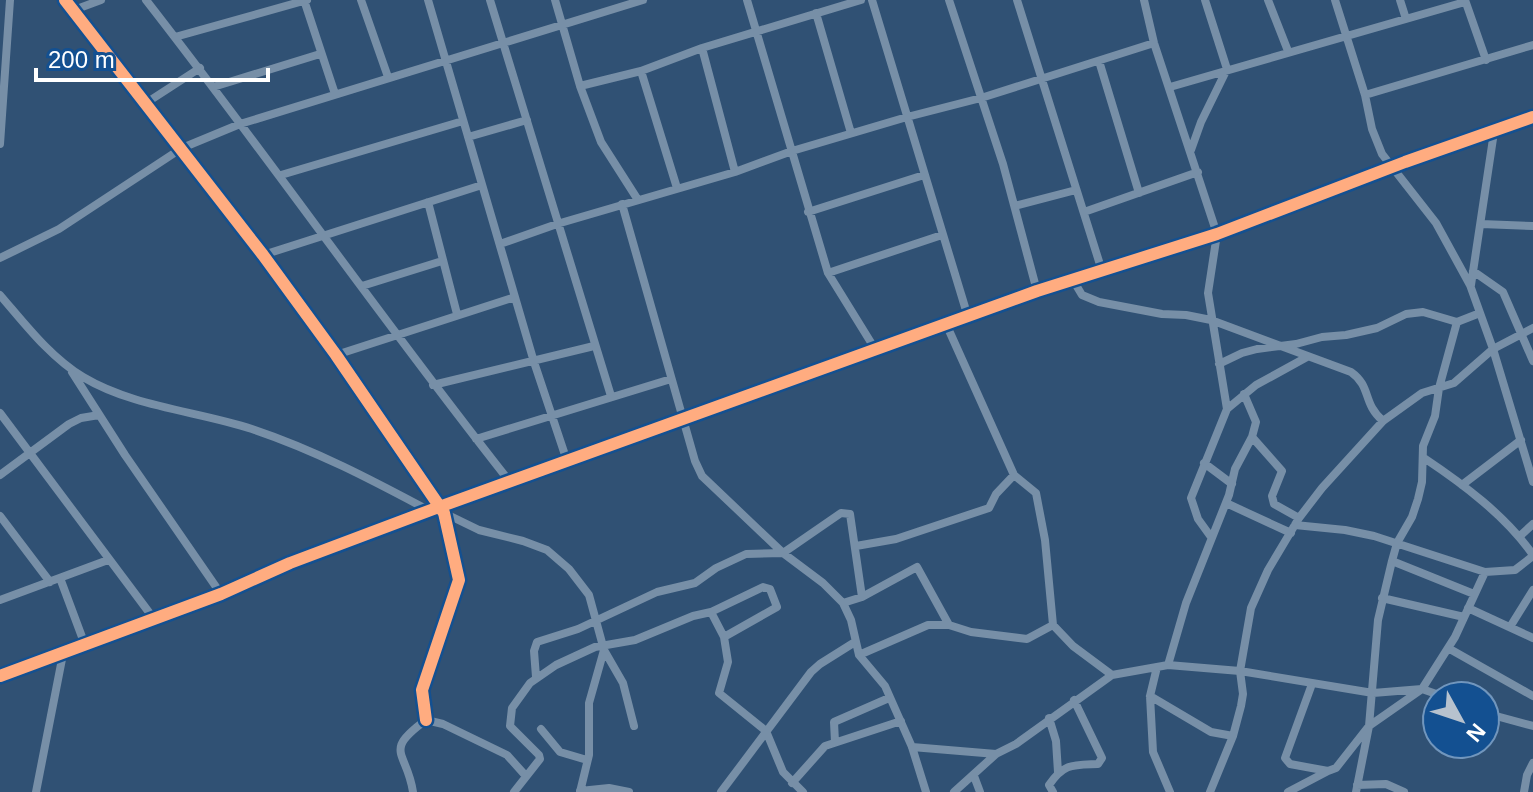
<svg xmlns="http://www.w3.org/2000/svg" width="1533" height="792" viewBox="0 0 1533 792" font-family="Helvetica,sans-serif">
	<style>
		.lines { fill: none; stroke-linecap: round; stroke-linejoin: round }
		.street { stroke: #778fa7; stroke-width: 8 }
		.cycleway-casing { stroke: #135091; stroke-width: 17 }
		.cycleway { stroke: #ffac80; stroke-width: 12 }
	</style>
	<rect width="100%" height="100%" fill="#305174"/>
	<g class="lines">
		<path class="street" d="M65 0 263 255 336 355 444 513 459 580 422 690 426 720
			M146 0C270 159 385 324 510 482
			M304 0 335 94
			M361 0 388 77
			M428 0 534 362 567 461
			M490 0 611 396
			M555 0 580 86 601 142 638 200
			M747 0 828 273 875 349
			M872 0 968 317
			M949 0 1003 164 1037 291
			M1017 0 1102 271
			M1144 0 1154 43 1217 234 1208 293 1227 409 1191 498 1198 519 1211 537
			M1268 0 1288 51
			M1335 0 1365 95 1372 129 1382 154 1436 223 1470 285 1493 349 1533 482
			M1400 0 1406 19
			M1465 0 1486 60
			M74 10 101 0
			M816 13 851 133
			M175 37 307 0
			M702 48 735 172
			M1099 61 1139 193
			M641 71 677 188
			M580 86 641 71 702 48 861 0
			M213 87 320 54
			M1170 87 1465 2
			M1365 95 1533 45
			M146 103 200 68
			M468 137 527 120
			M0 144 10 0
			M1191 150 1201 122 1227 69 1205 0
			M281 175 463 121
			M428 202 457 314
			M622 204 695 461 702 476 783 553 841 513 850 514 862 597
			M1015 206 1076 190
			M808 212 924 175
			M1084 212 1198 172
			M1481 224 1533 226
			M500 244 557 224 735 172 792 151 907 117 981 98 1154 43
			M263 255 482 185
			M0 258 59 229 182 148 240 124 643 0
			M1473 271 1503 292 1533 361
			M828 273 942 235
			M1073 280 1082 295 1099 302 1162 314 1186 315 1211 320 1351 372C1372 387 1362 403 1383 421
			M1471 285 1494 132
			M362 286 442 261
			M0 295C25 324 50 357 83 377 133 407 197 411 252 429 315 450 372 480 430 511
			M1457 322 1439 388 1435 416 1423 446 1422 482 1418 499 1412 517 1397 543 1392 561 1474 594
			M947 326 1014 475 1036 493 1045 540 1053 625
			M336 355 515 297
			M1219 364 1242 353 1257 349 1296 344 1322 337 1346 335 1377 328 1406 314 1423 312 1457 322 1480 313
			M72 372 125 455 221 594
			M433 385 594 346
			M1227 409 1256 385 1307 357
			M0 413 154 619
			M1252 437 1282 471 1272 496 1274 504 1299 518
			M476 439 671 379
			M1424 458C1463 484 1506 516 1533 555
			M1204 463 1232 484
			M0 475 69 424 81 418 99 415
			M1462 485 1521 440
			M1226 503 1291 533
			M444 513 479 530 523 541 547 550 569 569 589 595 604 650 589 703V755L580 792
			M0 516 50 582
			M1295 525 1345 530 1374 536 1485 572 1515 570 1533 556
			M1520 536 1533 524
			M856 546 896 539 989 508 996 494 1014 475
			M60 578 85 645
			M1382 598 1464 617
			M0 600 108 560
			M843 603 862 597 917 567 949 625 971 632 1027 639 1053 625 1073 646 1112 675
			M1468 608 1533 638
			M1510 627 1533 590
			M724 637 728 662 719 693 766 731 783 772 803 792
			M1448 648 1533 696
			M604 650 623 683 634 726
			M859 655 928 625H949
			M1168 665 1186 603 1229 495 1235 469 1252 437 1256 422 1244 394
			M1157 667 1150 696 1153 752 1170 792
			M0 676 221 594 290 563 439 507 1037 291 1217 234 1405 162 1533 117
			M536 677 534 651 537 642 578 629 657 592 695 583 716 568 746 554 783 553 823 583 843 603 851 620 859 655 885 686 912 747 926 792
			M1312 684 1285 758 1290 764 1328 771 1336 768 1369 726 1422 689 1455 637 1485 572
			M1150 696 1211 732 1233 736
			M1485 713 1533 726
			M1049 718 1056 741 1058 772
			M541 729 560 752 587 760
			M835 742 834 722 889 698
			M912 747 996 754
			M974 776 980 792
			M792 783 825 746 901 721
			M1357 785 1386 784 1404 792
			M580 791 609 788 629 792
			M36 792 63 654
			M413 792C407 751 382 752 426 720L443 724 507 755 525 775
			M514 792 540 759 539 755 510 726 512 708 530 683 556 665 595 647 635 640 693 616 711 612 763 587 770 589 777 607 724 637 711 612
			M721 792 811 672 820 664 855 642
			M954 792 996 754 1016 744 1112 675 1168 665 1240 671 1373 693 1422 689 1442 696
			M1053 792 1049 785C1064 763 1073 765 1098 764L1102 758 1074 700
			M1210 792 1233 736 1241 706 1243 694 1240 671 1251 608 1268 570 1299 518 1322 488 1383 421 1422 393 1454 383 1493 349 1533 328
			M1288 792 1328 771
			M1356 792 1369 726 1378 620 1392 561
			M1524 792 1527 775 1533 763"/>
		<g class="cycleway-casing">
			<path id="cycleway" d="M65 0 263 255 336 355 444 513 459 580 422 690 426 720
				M0 676 221 594 290 563 439 507 1037 291 1217 234 1405 162 1533 117"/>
		</g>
		<use href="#cycleway" class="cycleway"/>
	</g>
	<g transform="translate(1461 720) rotate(130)"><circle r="38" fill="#135091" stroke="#7196bd" stroke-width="2"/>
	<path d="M0-6L14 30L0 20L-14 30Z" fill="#b7c2ce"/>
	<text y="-12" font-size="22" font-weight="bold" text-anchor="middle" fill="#ffffff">N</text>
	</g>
	<path d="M36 68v12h232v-12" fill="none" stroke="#ffffff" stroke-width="4"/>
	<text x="48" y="68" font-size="24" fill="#ffffff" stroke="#135091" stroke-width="6" paint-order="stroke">200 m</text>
</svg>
